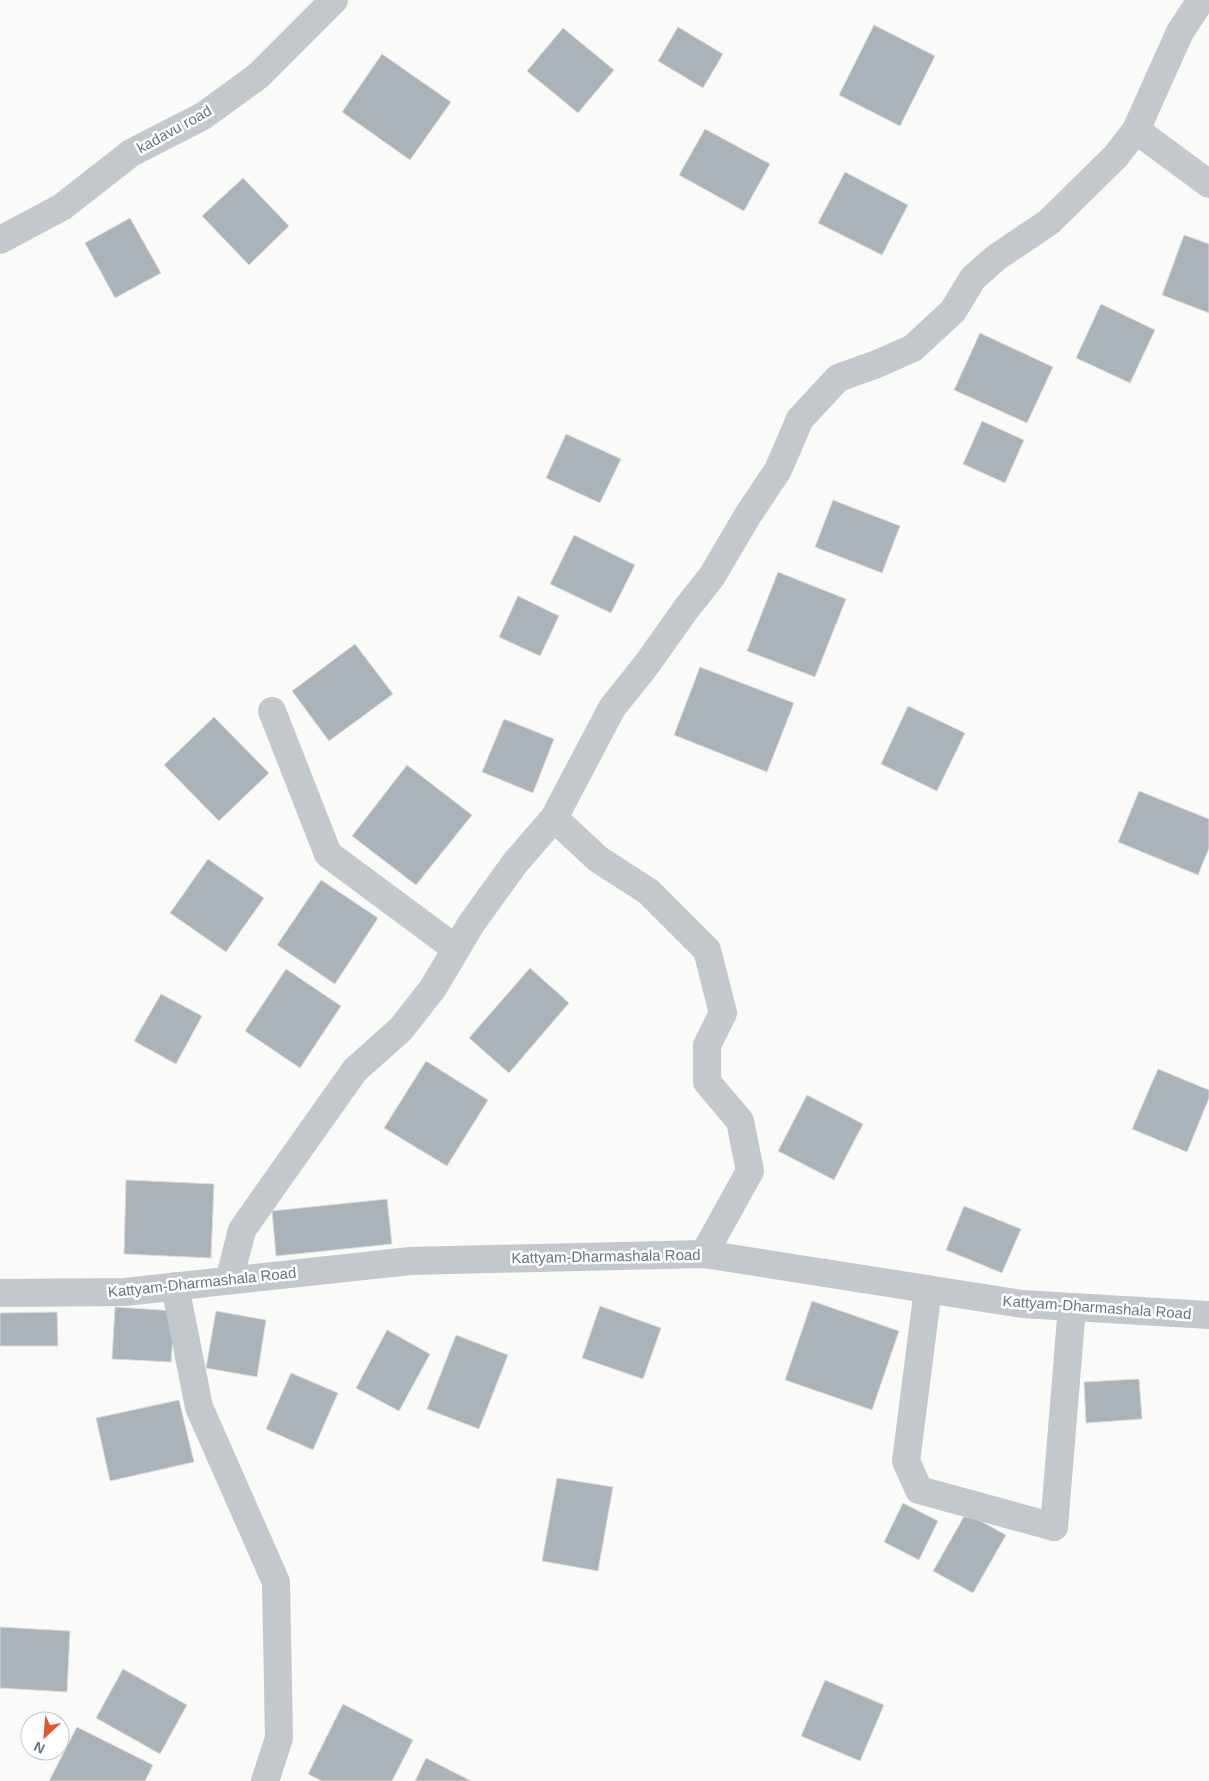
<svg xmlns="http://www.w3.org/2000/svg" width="1209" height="1781" viewBox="0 0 1209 1781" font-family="Helvetica,sans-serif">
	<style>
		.building { fill: #aab3b9; stroke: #dcdcda }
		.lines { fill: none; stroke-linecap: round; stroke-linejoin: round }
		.minor { stroke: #c3c8cc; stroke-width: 28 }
		.labels { text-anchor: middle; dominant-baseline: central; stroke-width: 5; stroke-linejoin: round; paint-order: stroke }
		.street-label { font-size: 15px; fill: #657683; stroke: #fff }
	</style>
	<rect width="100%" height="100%" fill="#fafaf8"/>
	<path class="building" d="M874 25 935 56 900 126 839 95Z
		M678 27 723 54 703 88 658 61Z
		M563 28 614 70 578 113 527 71Z
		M382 54 451 102 410 160 342 112Z
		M705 129 770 164 744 211 679 175Z
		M845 172 908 205 882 255 818 223Z
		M243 178 289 226 249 265 202 216Z
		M130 218 161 273 115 298 85 243Z
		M1184 235 1209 244V313L1162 295Z
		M1101 304 1155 330 1130 383 1076 358Z
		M980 333 1053 367 1027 423 954 390Z
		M982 421 1024 440 1005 483 963 464Z
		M566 434 621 459 600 503 546 478Z
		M833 500 900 526 882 573 815 547Z
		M574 535 635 565 611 613 550 584Z
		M778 572 846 599 815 677 747 651Z
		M518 596 559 616 540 656 499 637Z
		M355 644 393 694 329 741 292 691Z
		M700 667 794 703 767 772 674 735Z
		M908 706 965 733 937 791 881 764Z
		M214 717 269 773 219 821 164 765Z
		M504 719 554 739 533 793 482 772Z
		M407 765 472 815 416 885 352 836Z
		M1139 791 1209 819V848L1198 875 1118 842Z
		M208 859 264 898 226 952 170 913Z
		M321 880 378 918 335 984 277 945Z
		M530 968 569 1003 509 1073 469 1038Z
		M286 969 341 1006 300 1068 245 1031Z
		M161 994 202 1016 176 1064 134 1041Z
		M426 1061 488 1100 447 1166 384 1128Z
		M1158 1069 1209 1090V1098L1187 1152 1132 1129Z
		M807 1095 863 1124 834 1180 778 1151Z
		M126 1180 214 1184 211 1258 124 1254Z
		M387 1199 392 1244 276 1256 272 1211Z
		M964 1206 1021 1229 1002 1273 946 1250Z
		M812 1301 899 1331 872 1410 785 1380Z
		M600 1306 661 1328 643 1379 582 1358Z
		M115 1307 175 1311 171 1362 112 1359Z
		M216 1311 266 1320 257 1377 206 1368Z
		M57 1312 58 1346H0V1313Z
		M387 1330 430 1354 399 1411 356 1388Z
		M456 1335 508 1355 479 1429 427 1409Z
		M291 1373 338 1393 313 1450 266 1429Z
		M1139 1379 1142 1419 1086 1423 1084 1382Z
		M179 1400 194 1462 110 1481 96 1418Z
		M557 1478 613 1487 598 1571 542 1561Z
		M903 1503 938 1521 919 1560 884 1542Z
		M966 1513 1006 1535 973 1593 933 1571Z
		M0 1627 70 1631 67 1692 0 1688Z
		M123 1669 187 1705 160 1754 96 1718Z
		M825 1680 884 1705 860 1761 801 1736Z
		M343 1704 413 1740 392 1781H322L308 1774Z
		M77 1727 153 1765 145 1781H49Z
		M426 1758 471 1781H415Z"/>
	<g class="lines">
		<path class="minor" d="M1136 130 1209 184
			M0 240 62 207 131 153 203 116 258 76 334 0
			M272 711 328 854 456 949
			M704 1254 750 1171 740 1121 707 1082V1045L723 1013 707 950 649 892 598 859 554 818 612 708 647 664 686 609 712 576 748 515 778 470 800 419 838 378 877 364 913 348 953 311 973 278 997 257 1049 222 1116 156 1136 130 1180 32 1201 0
			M229 1281 242 1230 275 1183 355 1070 401 1029 433 988 471 924 515 863 554 818
			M175 1286 199 1407 276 1582 279 1738 265 1781
			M928 1289 906 1461 919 1490 1054 1527 1072 1307
			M0 1293 125 1292 410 1261 704 1254 1022 1304 1209 1315"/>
	</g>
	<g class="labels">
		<g class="street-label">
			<text transform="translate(174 129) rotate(-29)">kadavu road</text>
			<text transform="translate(606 1256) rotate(-1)">Kattyam-Dharmashala Road</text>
			<text transform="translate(202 1282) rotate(-6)">Kattyam-Dharmashala Road</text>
			<text transform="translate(1097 1307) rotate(4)">Kattyam-Dharmashala Road</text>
		</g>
	</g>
	<g transform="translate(45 1736) rotate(206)"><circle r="24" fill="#ffffff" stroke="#c1c8cd"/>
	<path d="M0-4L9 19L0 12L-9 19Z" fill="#e4572e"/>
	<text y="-8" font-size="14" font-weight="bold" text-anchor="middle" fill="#657683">N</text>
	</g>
</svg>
